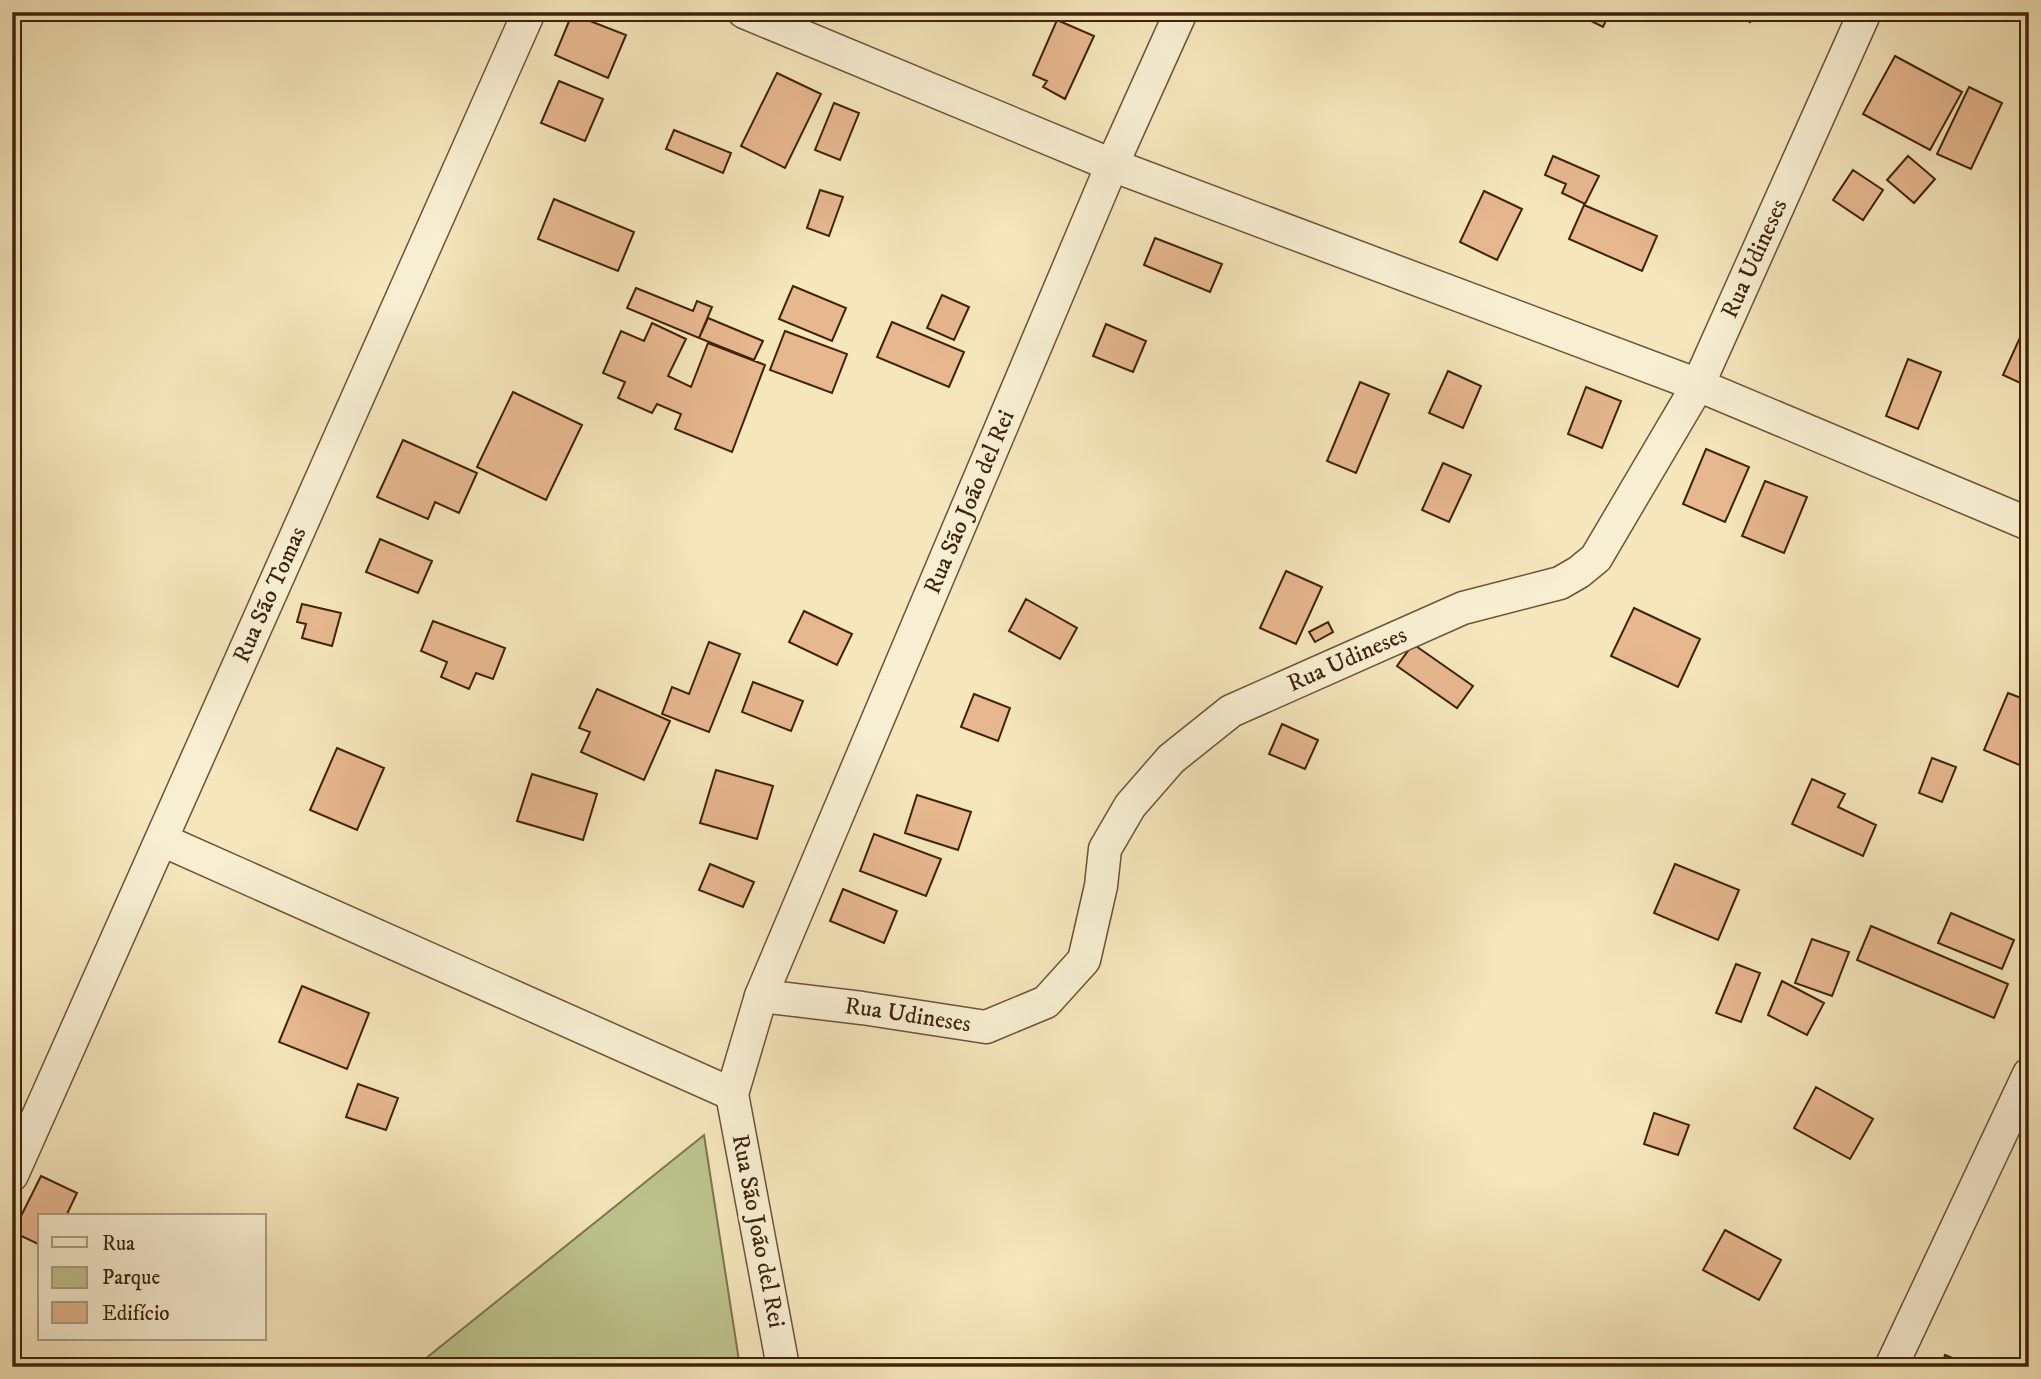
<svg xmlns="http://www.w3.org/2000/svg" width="2041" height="1379" viewBox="0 0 2041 1379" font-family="'IM FELL DW Pica',serif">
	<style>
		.green { fill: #bdc48e; stroke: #7e744c; stroke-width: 2 }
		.building { fill: #e7b78f; stroke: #3f2309; stroke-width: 2 }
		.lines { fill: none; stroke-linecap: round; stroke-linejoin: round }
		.minor-casing { stroke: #6c5436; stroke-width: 35 }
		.minor { stroke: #f8efd3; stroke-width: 32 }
		.labels { text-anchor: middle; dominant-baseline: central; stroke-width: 7; stroke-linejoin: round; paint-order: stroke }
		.street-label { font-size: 24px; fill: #3f2309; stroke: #f8efd3 }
	</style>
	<rect width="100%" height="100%" fill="#f5e6bb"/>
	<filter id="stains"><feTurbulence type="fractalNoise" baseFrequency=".00286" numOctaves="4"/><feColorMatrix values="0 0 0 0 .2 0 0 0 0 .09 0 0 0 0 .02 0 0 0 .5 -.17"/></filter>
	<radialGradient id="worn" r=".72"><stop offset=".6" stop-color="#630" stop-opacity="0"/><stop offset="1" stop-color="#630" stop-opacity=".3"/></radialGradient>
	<path class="green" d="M704 1135 740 1367H415Z"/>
	<path class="building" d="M1573 12H1610L1603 27Z
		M1733 12H1755L1750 22Z
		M572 14 626 35 608 78 555 55Z
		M1057 20 1094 36 1065 99 1043 87 1047 81 1033 75Z
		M1895 56 1962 92 1930 150 1863 114Z
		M777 73 821 94 785 168 741 146Z
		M559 81 603 99 585 141 541 123Z
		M1969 87 2002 103 1971 169 1937 154Z
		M834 103 859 113 840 160 815 150Z
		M674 130 731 153 723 173 666 149Z
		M1553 156 1599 176 1585 204 1562 193 1566 184 1545 175Z
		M1908 156 1935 179 1914 203 1887 180Z
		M1853 170 1883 190 1863 220 1833 200Z
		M820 190 843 197 829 236 807 228Z
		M1484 191 1522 209 1497 260 1460 242Z
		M554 199 634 232 618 271 538 239Z
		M1584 205 1657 236 1642 271 1569 239Z
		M1155 238 1222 264 1210 292 1144 265Z
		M793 286 846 308 832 341 779 319Z
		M636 288 693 311 697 301 712 307 699 338 627 308Z
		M942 295 969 307 954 340 927 328Z
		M708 318 763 341 754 360 699 338Z
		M892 322 964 352 949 387 877 357Z
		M2027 322 2029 323V387L2003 375Z
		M652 323 686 339 668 376 691 387 708 343 765 365 732 452 675 429 681 414 657 404 652 413 618 398 625 382 603 373 621 331 644 341Z
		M1106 324 1146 341 1133 372 1093 356Z
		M785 331 847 354 832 393 770 370Z
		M1908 359 1941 372 1918 429 1886 416Z
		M1448 371 1481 386 1463 428 1429 413Z
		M1360 382 1389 394 1356 473 1327 461Z
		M1586 387 1621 401 1602 448 1568 434Z
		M513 392 582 425 546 500 477 467Z
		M403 440 477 473 459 513 435 502 428 519 377 497Z
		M1706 449 1749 467 1725 522 1683 504Z
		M1443 463 1471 475 1449 522 1422 510Z
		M1765 481 1807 497 1784 553 1742 536Z
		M380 539 432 561 418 593 366 572Z
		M1286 571 1322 587 1296 644 1260 628Z
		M1026 599 1077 628 1060 659 1009 631Z
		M302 604 341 613 332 646 302 638 306 624 297 622Z
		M1634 608 1700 639 1678 687 1611 656Z
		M804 611 852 634 837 665 789 642Z
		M433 621 505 648 493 679 476 673 469 689 441 677 447 662 421 651Z
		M1328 622 1333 632 1315 642 1309 632Z
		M709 642 740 654 709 732 662 714 672 687 689 694Z
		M1413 644 1473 686 1457 708 1397 666Z
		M753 682 803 701 791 731 742 712Z
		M597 689 670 721 644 780 581 752 590 732 579 728Z
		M2008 693 2029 701V769L1984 750Z
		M974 694 1010 708 998 741 961 727Z
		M1282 724 1318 740 1305 769 1269 754Z
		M337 748 384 768 357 830 310 810Z
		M1932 758 1956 767 1942 802 1919 793Z
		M716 770 773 786 757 839 700 823Z
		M532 774 597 794 583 840 517 821Z
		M1812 779 1845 794 1838 807 1876 825 1863 856 1792 824Z
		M917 795 971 812 958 850 905 833Z
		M874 834 941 859 926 896 860 871Z
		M710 864 754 882 743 907 699 890Z
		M1675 864 1739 890 1718 940 1654 913Z
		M843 889 897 911 884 943 830 921Z
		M1951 913 2014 940 2002 969 1938 943Z
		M1871 926 2008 984 1994 1018 1857 960Z
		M1812 939 1849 952 1832 996 1795 983Z
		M1736 964 1760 973 1741 1022 1716 1013Z
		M1782 981 1824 1003 1807 1035 1768 1015Z
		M302 986 369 1013 347 1069 279 1042Z
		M358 1084 398 1098 386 1130 346 1117Z
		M1816 1087 1873 1119 1850 1159 1794 1128Z
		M1654 1113 1689 1125 1678 1155 1644 1144Z
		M41 1176 77 1193 66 1216H40V1245L13 1232Z
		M1725 1230 1781 1260 1759 1300 1703 1270Z
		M1945 1355 1974 1367H1941Z"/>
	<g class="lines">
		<g class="minor-casing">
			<g id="minor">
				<path d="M744 12 1112 165 1698 385 2029 524"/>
				<path d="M162 840 732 1094"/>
				<path id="s1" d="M761 996 1112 165 1181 12"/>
				<path id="s2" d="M12 1175 529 12"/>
				<path id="s3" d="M783 1367 732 1094 761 996 862 1008 986 1027 1046 1002 1084 960 1101 886 1105 849 1130 806 1171 759 1231 711 1463 608 1560 583 1579 572 1596 558 1698 385 1865 12"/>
				<path d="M1891 1367 2029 1074"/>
			</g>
		</g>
		<use href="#minor" class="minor"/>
	</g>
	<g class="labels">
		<g class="street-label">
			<text stroke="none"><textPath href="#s3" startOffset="1768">Rua Udineses</textPath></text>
			<text stroke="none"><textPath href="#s1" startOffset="536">Rua São João del Rei</textPath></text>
			<text stroke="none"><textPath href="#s2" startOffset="635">Rua São Tomas</textPath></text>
			<text stroke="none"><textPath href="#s3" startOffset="1158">Rua Udineses</textPath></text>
			<text stroke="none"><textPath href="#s3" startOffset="528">Rua Udineses</textPath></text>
			<text transform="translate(758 1231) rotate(79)">Rua São João del Rei</text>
		</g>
	</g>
	<rect width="2041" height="1379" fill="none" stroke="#f5e6bb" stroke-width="42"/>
	<rect x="14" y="14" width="2013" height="1351" fill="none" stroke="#3f2309" stroke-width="3.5"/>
	<rect x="21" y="21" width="1999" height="1337" fill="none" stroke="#3f2309" stroke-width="2"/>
	<rect x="38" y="1214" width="228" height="126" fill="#f8efd3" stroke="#ae9d82" stroke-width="2"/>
	<rect x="52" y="1237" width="35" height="10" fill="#f8efd3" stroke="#ae9d82" stroke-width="2"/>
	<text x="102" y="1250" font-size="21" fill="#3f2309">Rua</text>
	<rect x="52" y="1267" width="35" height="21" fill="#bdc48e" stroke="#ae9d82" stroke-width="2"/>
	<text x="102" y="1284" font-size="21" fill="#3f2309">Parque</text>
	<rect x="52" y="1302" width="35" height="21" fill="#e7b78f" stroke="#ae9d82" stroke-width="2"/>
	<text x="102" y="1320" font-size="21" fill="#3f2309">Edifício</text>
	<rect width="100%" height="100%" filter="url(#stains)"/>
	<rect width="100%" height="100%" fill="url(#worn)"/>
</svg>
